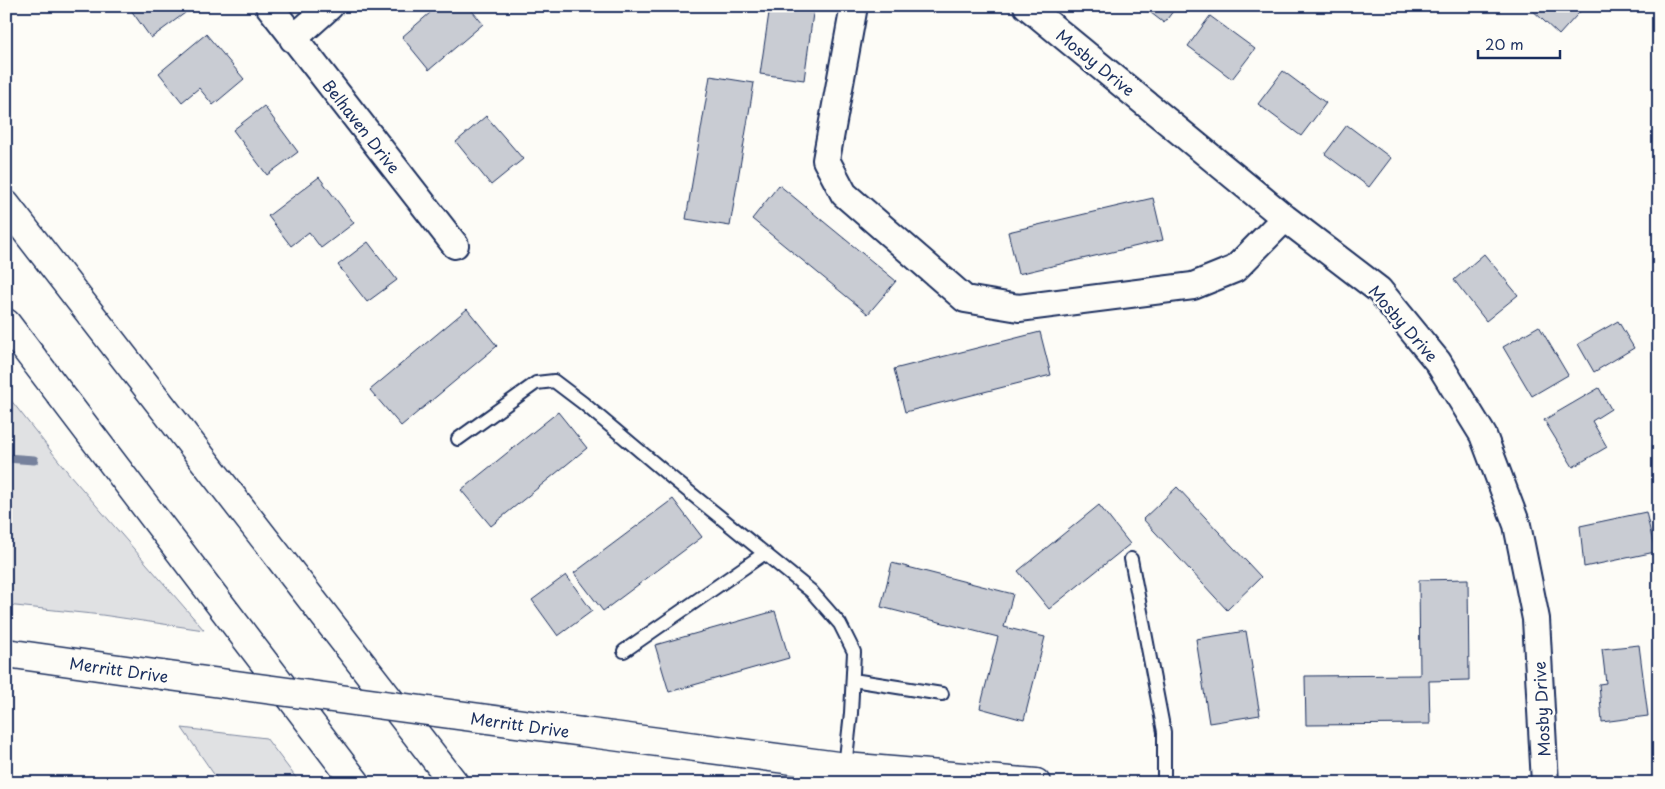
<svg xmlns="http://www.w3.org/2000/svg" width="1665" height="789" viewBox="0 0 1665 789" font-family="'Playpen Sans',sans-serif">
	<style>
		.green { fill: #e0e1e3; stroke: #7e88a0 }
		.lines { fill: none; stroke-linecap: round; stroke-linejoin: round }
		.stream { stroke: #76819c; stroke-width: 9 }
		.building { fill: #c9ccd3; stroke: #1b2f5e }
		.service-casing { stroke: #1b2f5e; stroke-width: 16 }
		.minor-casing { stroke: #1b2f5e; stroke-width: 30 }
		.secondary-casing { stroke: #1b2f5e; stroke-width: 31 }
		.motorway-casing { stroke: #1b2f5e; stroke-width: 31 }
		.service { stroke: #fdfcf7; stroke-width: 12 }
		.minor { stroke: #fdfcf7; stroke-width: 26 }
		.secondary { stroke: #fdfcf7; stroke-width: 28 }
		.motorway { stroke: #fdfcf7; stroke-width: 28 }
		.secondary-bridge-casing { stroke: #1b2f5e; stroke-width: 31; stroke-linecap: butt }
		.secondary-bridge { stroke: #fdfcf7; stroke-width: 28 }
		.labels { text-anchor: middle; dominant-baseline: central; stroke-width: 5; stroke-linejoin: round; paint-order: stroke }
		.street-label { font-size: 16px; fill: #1b2f5e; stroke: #fdfcf7 }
	</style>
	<rect width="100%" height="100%" fill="#fdfcf7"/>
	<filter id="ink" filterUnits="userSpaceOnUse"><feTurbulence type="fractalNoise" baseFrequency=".02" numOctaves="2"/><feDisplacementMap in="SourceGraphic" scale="10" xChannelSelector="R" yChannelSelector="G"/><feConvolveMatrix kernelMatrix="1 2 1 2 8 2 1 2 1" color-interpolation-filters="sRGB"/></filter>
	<g filter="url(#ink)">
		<path class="green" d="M6 394 70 475 204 630 102 615 6 605Z
			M182 728 266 738 300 783H220Z"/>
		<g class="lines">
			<path class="stream" d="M6 458 34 460"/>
		</g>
		<path class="building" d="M128 6H180L185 13 151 38Z
			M438 6H468L483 24 429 70 402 37Z
			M770 6H814L804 80 760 74Z
			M1142 6H1177L1164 23Z
			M1528 6H1585L1559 35Z
			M1210 16 1255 49 1232 79 1188 46Z
			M206 34 244 79 213 105 199 88 182 102 159 73Z
			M1283 71 1326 103 1301 136 1258 104Z
			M710 76 754 83 730 226 686 219Z
			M264 106 298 152 267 175 233 130Z
			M486 116 523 159 491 185 456 142Z
			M1347 125 1391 158 1369 187 1325 154Z
			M319 177 354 223 321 248 309 232 291 246 268 216Z
			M779 185 896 281 868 314 752 219Z
			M1153 198 1163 240 1018 274 1008 232Z
			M368 242 397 280 367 302 338 265Z
			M1484 254 1518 295 1486 321 1454 280Z
			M467 309 497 346 401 426 370 390Z
			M1618 321 1634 348 1594 372 1578 344Z
			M1539 326 1568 375 1532 396 1503 347Z
			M1040 332 1051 375 905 412 894 369Z
			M1599 388 1611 409 1592 421 1607 447 1573 467 1544 420Z
			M558 412 587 448 491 526 461 490Z
			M1177 487 1261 577 1227 610 1143 519Z
			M673 499 702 537 603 611 574 573Z
			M1099 505 1130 544 1049 609 1018 571Z
			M1646 512 1655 552 1584 567 1580 526Z
			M892 563 1013 594 1004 627 1045 637 1024 720 980 708 998 637 881 607Z
			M566 575 592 611 558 636 532 600Z
			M1468 579 1469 680 1429 681 1430 724 1306 725 1305 676 1420 675 1419 580Z
			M775 611 789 658 669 692 655 645Z
			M1246 631 1260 715 1209 723 1196 639Z
			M1639 645 1648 716 1602 722 1599 684 1606 683 1602 649Z"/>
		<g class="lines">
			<g class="service-casing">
				<path id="service" d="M458 439 536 383 554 381 583 403 672 478 811 591 840 624 854 652 851 713 845 767
					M1131 559 1164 732V783
					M624 651 765 553
					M853 680 942 694"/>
			</g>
			<g class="minor-casing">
				<path id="minor" d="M269 6 455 245
					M854 6 826 160 844 194 965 299 1019 308 1193 286 1235 269 1285 218
					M1027 6 1285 218 1379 290 1438 362 1483 435 1517 525 1536 619 1545 783
					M293 39 330 6"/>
			</g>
			<g class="secondary-casing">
				<path id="secondary" d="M6 653 162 675
					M583 732 845 767 1036 783"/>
			</g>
			<g class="motorway-casing">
				<path id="motorway" d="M6 205 454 783
					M6 323 356 783"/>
			</g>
			<use href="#service" class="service"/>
			<use href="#minor" class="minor"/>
			<use href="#secondary" class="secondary"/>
			<use href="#motorway" class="motorway"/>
			<g class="secondary-bridge-casing">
				<path id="secondary-bridge" d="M162 675 583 732"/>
			</g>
			<use href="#secondary-bridge" class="secondary-bridge"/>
		</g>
	</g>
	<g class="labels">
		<g class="street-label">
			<text transform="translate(1096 62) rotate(39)">Mosby Drive</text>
			<text transform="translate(362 126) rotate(52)">Belhaven Drive</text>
			<text transform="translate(1404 323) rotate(49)">Mosby Drive</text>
			<text transform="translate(119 669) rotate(8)">Merritt Drive</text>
			<text transform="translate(1541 709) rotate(-93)">Mosby Drive</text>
			<text transform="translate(520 724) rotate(8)">Merritt Drive</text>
		</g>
	</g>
	<rect width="1665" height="789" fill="none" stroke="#fdfcf7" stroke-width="25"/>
	<rect x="12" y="12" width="1640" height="764" fill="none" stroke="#1b2f5e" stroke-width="2" filter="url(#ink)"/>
	<path d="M1478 50v8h82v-8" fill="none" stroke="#1b2f5e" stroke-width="2.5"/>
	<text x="1485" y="50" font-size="15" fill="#1b2f5e" stroke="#fdfcf7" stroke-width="4" paint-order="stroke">20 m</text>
</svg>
